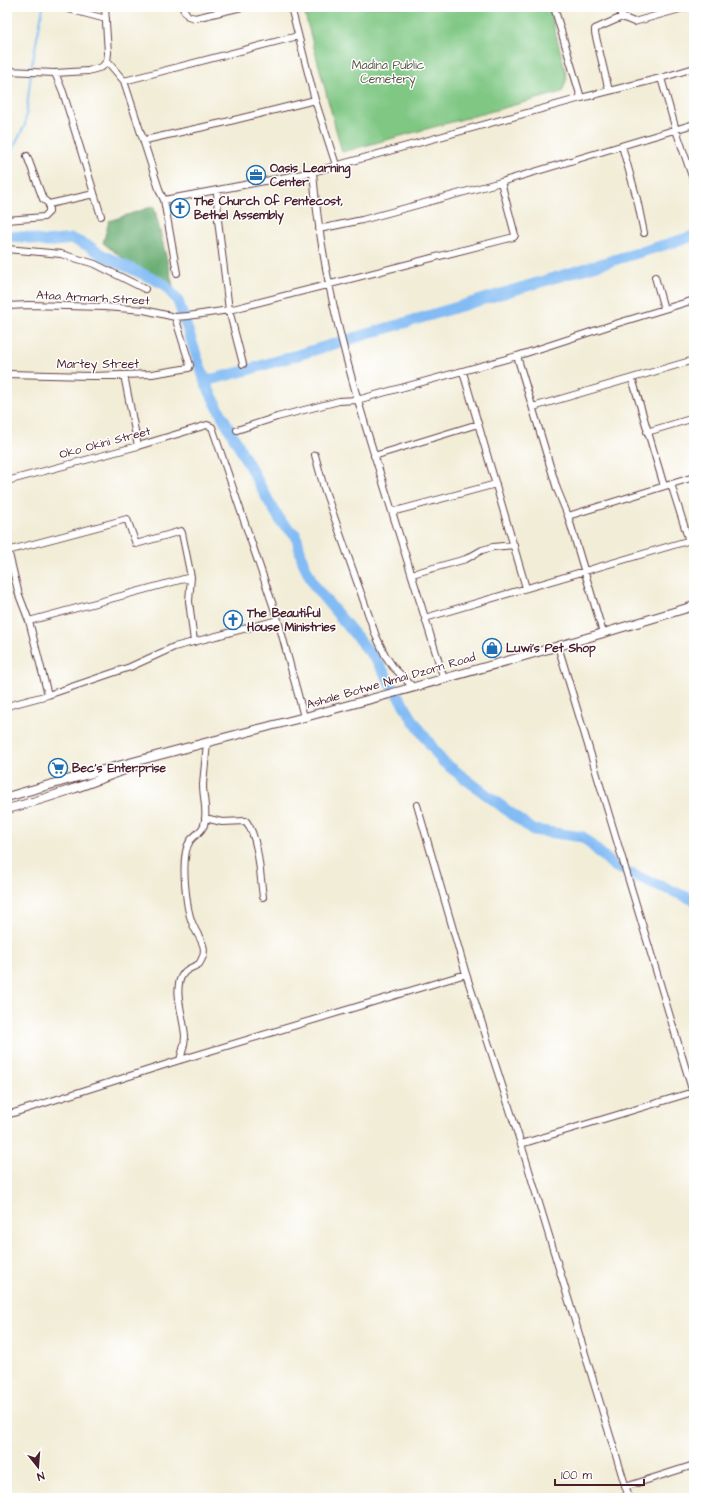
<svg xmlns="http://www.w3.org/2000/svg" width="701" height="1505" viewBox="0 0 701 1505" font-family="'Architects Daughter',sans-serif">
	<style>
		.green { fill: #7fc783; stroke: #647357 }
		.forest { fill: #67ac71; stroke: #58664e }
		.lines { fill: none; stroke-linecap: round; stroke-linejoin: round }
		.stream { stroke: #83bcf4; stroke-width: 2 }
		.river { stroke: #83bcf4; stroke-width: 11 }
		.minor-casing { stroke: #633e45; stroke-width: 8 }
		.major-casing { stroke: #633e45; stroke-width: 10 }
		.minor { stroke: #fff; stroke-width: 6 }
		.major { stroke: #fff; stroke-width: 8 }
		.labels { text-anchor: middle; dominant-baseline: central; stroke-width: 3; stroke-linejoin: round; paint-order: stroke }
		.park-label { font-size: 12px; fill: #5d5a4a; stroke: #fff }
		.poi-label { font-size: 12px; font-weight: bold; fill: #4a1f2b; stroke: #fff; text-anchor: start }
		.street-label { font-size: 12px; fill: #4a1f2b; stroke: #fff }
	</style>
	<rect width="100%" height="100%" fill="#fff"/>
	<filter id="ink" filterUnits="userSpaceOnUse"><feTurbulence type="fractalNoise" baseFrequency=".025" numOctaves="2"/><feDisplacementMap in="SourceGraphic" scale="8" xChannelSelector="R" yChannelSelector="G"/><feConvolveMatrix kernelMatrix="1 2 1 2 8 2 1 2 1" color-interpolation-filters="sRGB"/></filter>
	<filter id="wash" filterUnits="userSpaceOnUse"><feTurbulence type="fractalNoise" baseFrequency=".012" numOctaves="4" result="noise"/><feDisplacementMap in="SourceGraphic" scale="16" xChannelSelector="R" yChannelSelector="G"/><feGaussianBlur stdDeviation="0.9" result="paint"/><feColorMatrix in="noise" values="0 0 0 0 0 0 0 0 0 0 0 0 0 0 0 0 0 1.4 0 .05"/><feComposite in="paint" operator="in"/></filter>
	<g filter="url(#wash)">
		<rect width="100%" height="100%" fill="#f2edd7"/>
		<path class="green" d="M303 7H549L567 78 562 92 342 152Z"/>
		<path class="forest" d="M154 206 173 286 170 288 156 275 128 262 103 243 109 221Z"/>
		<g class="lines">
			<path class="stream" d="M7 157 11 152 25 125 32 64 43 7"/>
			<path class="river" d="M7 236 25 237 46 242 72 239 89 246 102 255 164 284 178 301 205 381 244 371 694 236
				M204 380 219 410 268 500 282 523 296 535 303 562 315 587 377 661 393 687
				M399 697 413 720 442 761 533 830 583 837 614 866 621 869
				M631 874 694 900"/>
		</g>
	</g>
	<g filter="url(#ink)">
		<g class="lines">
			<g class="minor-casing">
				<path id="minor" d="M61 7 106 19
					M182 7 188 16 195 18 242 7
					M291 7 315 100 336 165
					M554 7 581 98
					M618 7 622 17
					M107 61 124 81 160 192 164 200 177 273
					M7 71 55 73 88 71 102 67 107 61 108 53 105 7
					M55 73 63 92 101 216
					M661 78 676 130 694 182
					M124 81 298 36
					M609 91 595 33V29L622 17 634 22 687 7
					M145 140 222 123 315 100
					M622 146 637 199 644 233
					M27 156 43 199 49 204 94 194
					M313 172C321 275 349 375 380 473 401 542 423 610 444 679
					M217 190 218 220 229 310 243 364
					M164 200 313 172 581 98 661 78 694 68
					M7 220 44 217 49 212V204
					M319 229 362 220 501 182 694 124
					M7 249 61 254 95 264 145 289
					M655 277 664 309
					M7 306 28 305 105 307 144 310 175 317 188 316 229 310 514 237 515 235 501 182
					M517 356 557 489 568 516 603 633
					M463 372 526 588
					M7 374 91 376 152 374 189 368 190 365 175 317
					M124 375 138 446
					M632 378 664 486
					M533 407 694 360
					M237 430 277 417 339 401 357 400 517 356 615 324 694 300
					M647 432 694 418
					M315 455 324 488 376 636 385 655 393 667 413 687
					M374 456 478 424
					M7 481 138 446 207 425 212 427 278 620 304 717
					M671 484 689 541
					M392 512 496 484
					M568 516 694 477
					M8 550 19 595 29 621 48 695
					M7 551 127 519 136 544 181 531 182 533 191 577 189 601 194 642
					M412 574 466 559 482 550 493 547 514 545
					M425 618 694 539
					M29 621 191 577
					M558 646 694 1096
					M7 706 48 695 130 667 174 647 278 620
					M417 805 466 974 521 1144 629 1498
					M205 818 222 822 246 821C259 838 260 875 263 897
					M180 1060C182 1052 185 1044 185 1036 184 1018 172 988 183 974 187 968 193 968 199 964 210 947 200 941 193 925 190 918 188 909 187 902 185 887 181 854 190 841 194 835 201 833 204 825 208 812 203 798 203 785 204 771 206 756 207 742
					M7 1115 180 1060 466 974
					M521 1144 693 1092
					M625 1487 694 1465"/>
			</g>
			<g class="major-casing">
				<path id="major" d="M7 797C106 768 205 743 305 717 435 682 565 645 694 606
					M7 809C51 798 93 782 135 766"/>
			</g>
			<use href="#minor" class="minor"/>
			<use href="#major" class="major"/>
		</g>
	</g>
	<defs>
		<g id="office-ring" transform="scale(1)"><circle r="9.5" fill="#fff" stroke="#1f6fb2" stroke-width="1.5"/><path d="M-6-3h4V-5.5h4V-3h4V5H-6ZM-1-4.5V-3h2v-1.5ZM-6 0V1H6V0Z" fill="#1f6fb2"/></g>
		<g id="church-ring" transform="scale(1)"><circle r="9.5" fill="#fff" stroke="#1f6fb2" stroke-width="1.5"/><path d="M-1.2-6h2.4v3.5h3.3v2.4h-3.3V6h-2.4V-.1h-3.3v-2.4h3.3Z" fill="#1f6fb2"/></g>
		<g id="shop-ring" transform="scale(1)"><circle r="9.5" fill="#fff" stroke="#1f6fb2" stroke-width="1.5"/><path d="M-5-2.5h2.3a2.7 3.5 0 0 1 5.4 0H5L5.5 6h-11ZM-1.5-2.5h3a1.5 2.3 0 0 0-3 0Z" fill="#1f6fb2"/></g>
		<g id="supermarket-ring" transform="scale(1)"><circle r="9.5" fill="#fff" stroke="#1f6fb2" stroke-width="1.5"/><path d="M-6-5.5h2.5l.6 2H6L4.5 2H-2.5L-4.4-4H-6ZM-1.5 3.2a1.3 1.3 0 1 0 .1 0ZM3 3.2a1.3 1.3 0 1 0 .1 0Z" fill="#1f6fb2"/></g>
	</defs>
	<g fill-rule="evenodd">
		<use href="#office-ring" x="256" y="175"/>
		<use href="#church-ring" x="180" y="208"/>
		<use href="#church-ring" x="233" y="620"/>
		<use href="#shop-ring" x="492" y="648"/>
		<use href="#supermarket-ring" x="58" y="768"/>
	</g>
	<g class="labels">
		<g class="park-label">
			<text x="388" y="65">Madina Public<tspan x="388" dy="14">Cemetery</tspan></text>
		</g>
		<g class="poi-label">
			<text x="270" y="168">Oasis Learning<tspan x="270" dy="14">Center</tspan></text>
			<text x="194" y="201">The Church Of Pentecost,<tspan x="194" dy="14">Bethel Assembly</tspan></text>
			<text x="247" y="613">The Beautiful<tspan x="247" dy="14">House Ministries</tspan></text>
			<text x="506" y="648">Luwi's Pet Shop</text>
			<text x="72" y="768">Bec's Enterprise</text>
		</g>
		<g class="street-label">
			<text transform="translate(93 298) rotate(3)">Ataa Armarh Street</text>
			<text x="98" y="364">Martey Street</text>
			<text transform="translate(105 443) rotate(-15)">Oko Okini Street</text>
			<text transform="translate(391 681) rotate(-16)">Ashale Botwe Nmai Dzorn Road</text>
		</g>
	</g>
	<rect width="701" height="1505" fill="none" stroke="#fff" stroke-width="24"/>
	<g transform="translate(38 1467) rotate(163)" stroke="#ffffff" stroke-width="3" paint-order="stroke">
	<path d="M0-3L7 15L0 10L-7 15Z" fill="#4a1f2b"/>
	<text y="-6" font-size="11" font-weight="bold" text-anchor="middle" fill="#4a1f2b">N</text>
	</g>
	<path d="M555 1479v6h89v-6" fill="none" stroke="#4a1f2b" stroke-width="2"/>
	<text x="561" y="1479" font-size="12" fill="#4a1f2b" stroke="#ffffff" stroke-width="3" paint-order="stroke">100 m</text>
</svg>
